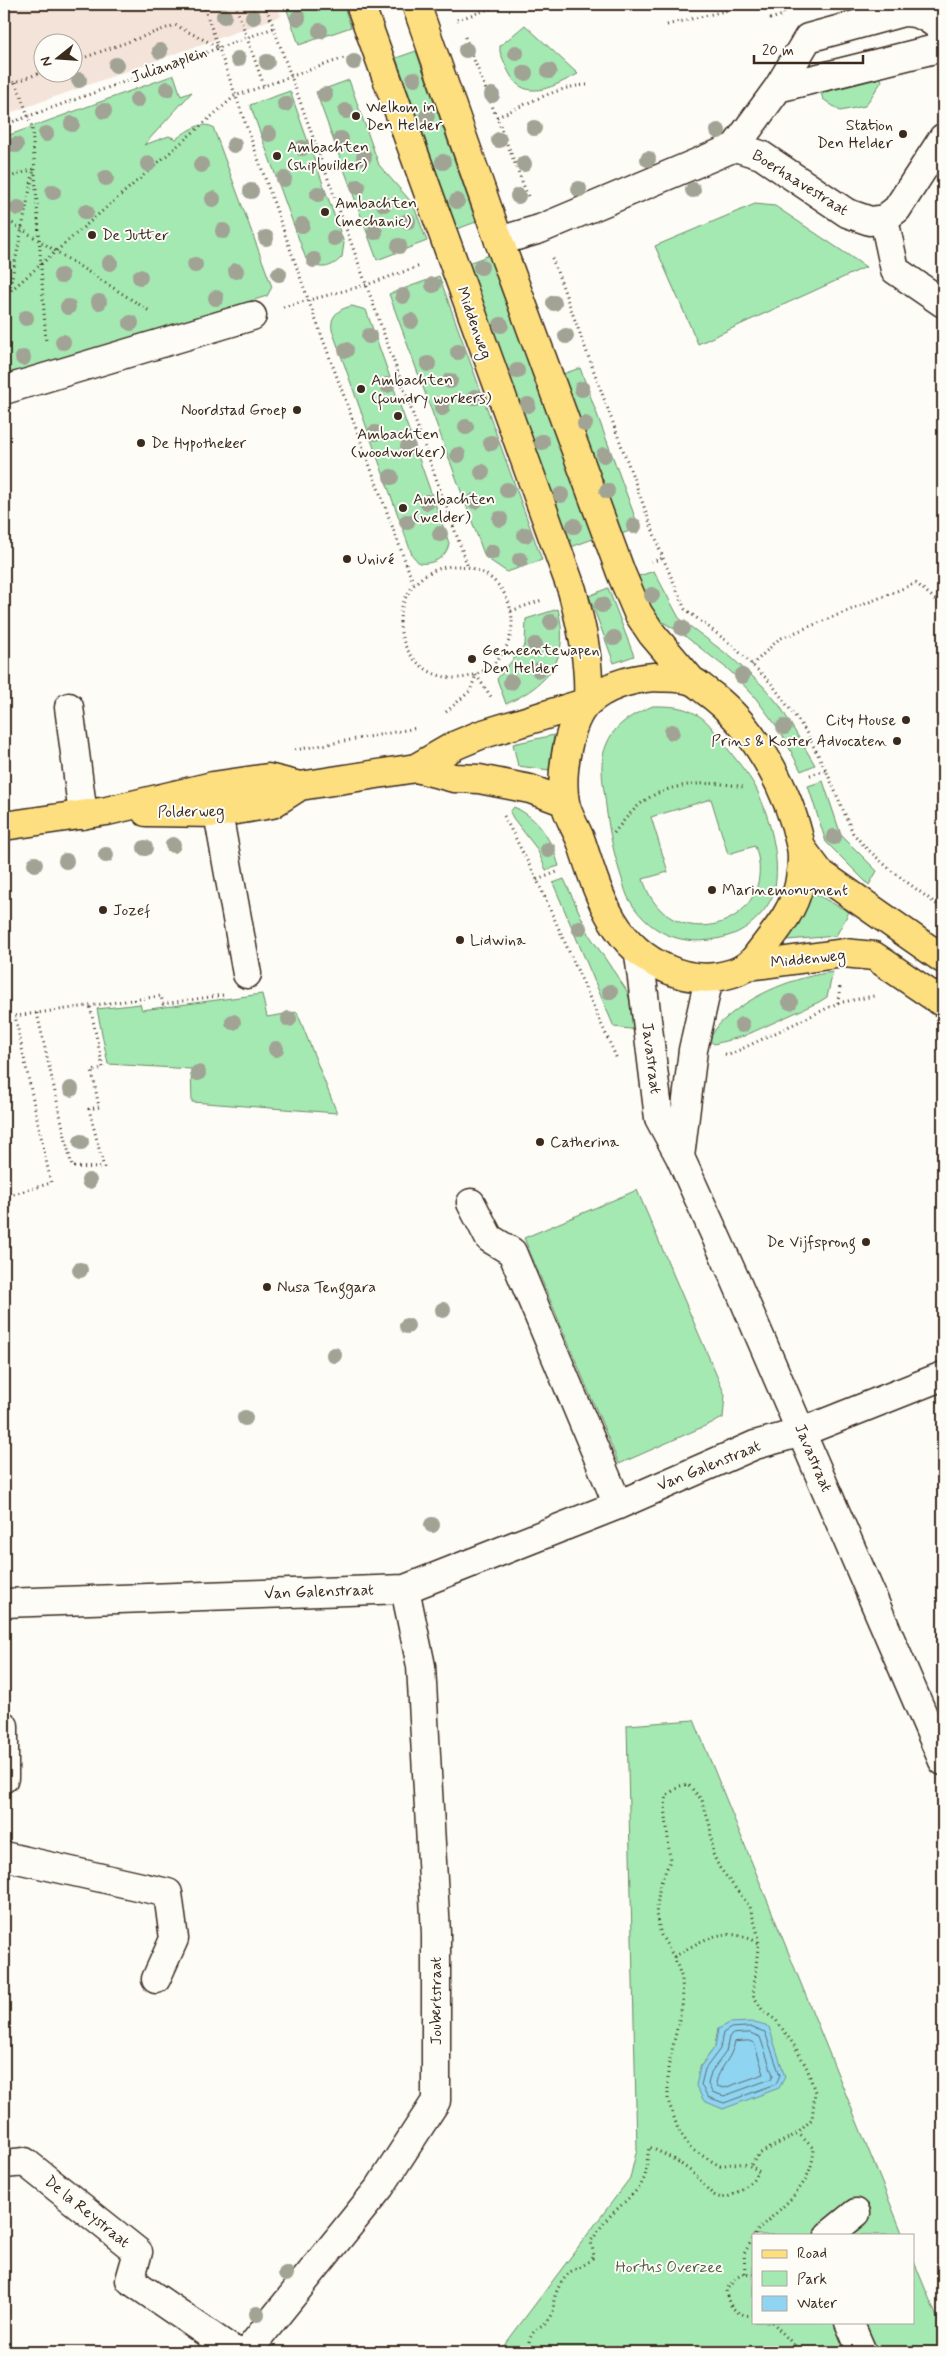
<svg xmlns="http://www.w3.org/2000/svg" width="947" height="2356" viewBox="0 0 947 2356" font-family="Mynerve,sans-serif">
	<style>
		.built { fill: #f4e3d9; fill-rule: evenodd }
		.green { fill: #a4e8b2; stroke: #708968; fill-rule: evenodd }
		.water { fill: #8fd4f1; stroke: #6d909d }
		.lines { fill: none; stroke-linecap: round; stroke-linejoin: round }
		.shore { stroke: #5d6e72; stroke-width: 1 }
		.minor-casing { stroke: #3b2a1e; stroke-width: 31 }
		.major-casing { stroke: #3b2a1e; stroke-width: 31 }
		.path { stroke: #3b2a1e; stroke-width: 3; stroke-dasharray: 1 4; stroke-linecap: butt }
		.minor { stroke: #fdfcf7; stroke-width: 28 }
		.major { stroke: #fddf80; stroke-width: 28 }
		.tree { fill: #a1a394 }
		.poi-dot { fill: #3b2a1e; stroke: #fdfcf7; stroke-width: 2 }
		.labels { text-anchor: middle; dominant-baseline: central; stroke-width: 4; stroke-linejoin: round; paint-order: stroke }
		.street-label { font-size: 16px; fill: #3b2a1e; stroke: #fdfcf7 }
		.poi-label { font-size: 16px; fill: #3b2a1e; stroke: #fdfcf7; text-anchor: start }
		.park-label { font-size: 16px; fill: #555a43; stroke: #fdfcf7 }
	</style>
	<rect width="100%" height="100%" fill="#fdfcf7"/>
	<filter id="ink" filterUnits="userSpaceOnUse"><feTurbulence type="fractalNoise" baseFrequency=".02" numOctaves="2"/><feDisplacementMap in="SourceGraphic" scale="10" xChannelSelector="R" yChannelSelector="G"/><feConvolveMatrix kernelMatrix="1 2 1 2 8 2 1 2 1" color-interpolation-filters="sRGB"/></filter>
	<g filter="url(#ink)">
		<path class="built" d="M4 4H277L281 16 4 115ZM42 42H72V72H42Z"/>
		<path class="green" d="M285 4H343L351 27 299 45Z
			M525 25 578 74C561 82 534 100 516 83 509 76 504 61 500 52V46Z
			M416 51 476 222 457 229 396 58Z
			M174 75 181 96 192 92 144 145 169 136 176 139C187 131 199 121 213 127L272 287 267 296 4 376V137Z
			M881 78 882 81 865 106 840 111 823 99 821 93Z
			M349 80 379 165 413 204 427 241 377 260 316 92Z
			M290 91 344 243 342 257C331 269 317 271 306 259L250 105Z
			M755 204 775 206 866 267 698 344 655 246Z
			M490 255 593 539 571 547 468 263Z
			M439 276 542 560 507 572 485 557 389 294Z
			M352 306 366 310 449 543C447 558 432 565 419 563L412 555 332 330C330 316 338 309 352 306Z
			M580 368 639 528 618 535 560 375Z
			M654 571 679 618 732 658 763 686 780 706 815 765 801 771 781 732 754 696 730 671 681 633 653 616 636 577Z
			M608 588 634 656 614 663 589 596Z
			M558 609C570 658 551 683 506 704L497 679 525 645 526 619Z
			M653 706C668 706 681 706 694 713 709 720 715 733 725 745 735 759 748 773 756 788 769 815 782 861 774 891 769 910 749 929 731 935 691 949 652 938 630 901 626 895 624 886 622 879 614 855 609 832 606 806 604 786 598 765 606 746 614 724 633 714 653 706ZM711 799 728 854 755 846C783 926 667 961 643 879L668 872 651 817Z
			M554 735 549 770 518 766 513 744Z
			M823 781 841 835 877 871 869 885 826 842 808 786Z
			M514 807C540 819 551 840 559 866L546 870 537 849 513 818 510 812Z
			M564 879 590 936 627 991 638 1030 614 1027 553 883Z
			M812 892 849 912 836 936 787 940Z
			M833 972 827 997 819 1002 744 1036 714 1044 709 1040C713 1033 718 1024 725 1019 754 993 795 977 833 972Z
			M262 994 267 1017 297 1012 337 1113 192 1102 191 1069 108 1064 97 1009 140 1004 142 1010Z
			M637 1190 725 1395 723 1418 619 1464 524 1238Z
			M694 1720 903 2235H753V2322H913V2259L943 2332V2352L500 2351 630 2178 637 2149 627 1725ZM718 2029 723 2109 700 2067 715 2047Z"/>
		<path class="water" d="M751 2022 769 2027 785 2077 779 2088 723 2109 704 2101 696 2086 700 2067 715 2047 718 2029 730 2023Z"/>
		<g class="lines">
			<path class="shore" d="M750 2027 765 2032 780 2075 776 2084 724 2103 708 2097 701 2085 705 2069 720 2049 723 2033 731 2028Z
				M750 2033 760 2037 773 2075 771 2079 724 2096 712 2092 708 2084 711 2072 726 2052 729 2037 733 2034Z
				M749 2041 754 2043 764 2074 724 2088 717 2086 716 2083C719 2067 731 2061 735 2042Z"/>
			<g class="minor-casing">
				<path id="minor" d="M778 88 943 47
					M735 147 761 155 847 213 870 221 884 219 897 209 943 138
					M884 219 895 270 943 303
					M499 241 540 229 735 147 778 88 808 38 903 12C921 12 930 19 943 30
					M4 390 252 316
					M69 707 83 815
					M218 813 247 974
					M639 954 659 1118 680 1157 735 1279 943 1761
					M680 1157 693 1050 709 978
					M471 1203 489 1238 512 1252 618 1505
					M4 1603 405 1589 618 1505 755 1445 802 1432 943 1376
					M4 1726V1778
					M4 1856 168 1893 174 1939 156 1979
					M4 2164 25 2162 138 2252 130 2280 235 2352
					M829 2235 856 2213
					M849 2322 862 2352
					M247 2352 380 2187 436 2101V1933L421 1666 405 1589"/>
			</g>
			<g class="major-casing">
				<path id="major" d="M360 4 572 590C582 628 590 662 588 702
					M416 4 499 241 621 573 638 613 652 634 692 681
					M654 677C666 678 682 677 692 681 697 683 702 688 706 691 754 725 789 790 801 847 803 857 801 874 799 885 793 913 773 934 756 957 746 970 733 974 716 977 699 979 682 976 667 969 612 945 598 893 581 841 576 828 567 815 565 802 560 775 568 720 588 702 607 685 631 679 654 677Z
					M416 768 454 778 479 779 530 789 565 802
					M146 812 218 813 272 804 300 786
					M4 826 107 811 213 786 268 778 300 786 416 768 456 745 480 735 588 702
					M802 849 820 873 943 959
					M749 966 844 953 874 956 943 1003"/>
			</g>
			<path class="path" d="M203 4 308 299 414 585
				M235 4 264 86
				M265 4 468 567
				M664 4H683
				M781 4 784 14
				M770 19 783 15
				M457 20 503 4
				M667 25 753 4
				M465 37 529 199
				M72 62 175 25 218 47
				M16 82 32 127 46 343
				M4 86 43 72
				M497 117C523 106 562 84 590 85
				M4 125 274 28
				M4 179 34 169 9 292 235 96 344 58
				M4 218 151 312
				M552 258 663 558 685 609 733 646 771 683 805 730 826 770 853 833 865 847 892 871 943 909
				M283 307 366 285 420 266
				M651 562 663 558
				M400 622a56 56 0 1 1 112 0a56 56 0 1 1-112 0Z
				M511 611 542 600
				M752 665 779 639 916 583 943 606
				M476 675 492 698
				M446 712 470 691 476 675
				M295 750 417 728
				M810 775 826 770
				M504 816 537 880 617 1059
				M614 833C624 820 637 804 652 796 678 782 715 781 743 787
				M537 880 557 872
				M838 1003 840 986
				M37 1013 72 1167 104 1168 89 1109 99 1107 92 1071 103 1068 90 1006
				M725 1054 729 1055 838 1003 874 996
				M4 1197 51 1183 15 1016 161 996 163 1004 223 995
				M674 1957C705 1938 724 1925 759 1943
				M755 2235C759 2226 767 2222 774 2215 796 2195 812 2179 814 2149L798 2133
				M745 2273 744 2254 753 2238
				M753 2275 745 2273 736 2278 726 2290C728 2307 736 2315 753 2316
				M772 2322 794 2345
				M528 2352C528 2323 547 2330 553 2312 554 2308 553 2304 554 2300 556 2290 562 2280 569 2273 578 2266 587 2266 594 2256L591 2241 606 2220 640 2187 645 2177 649 2147C667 2155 684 2164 698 2178 703 2183 708 2191 714 2195 728 2205 751 2183 759 2172 747 2161 735 2163 720 2166L691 2149 678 2129 668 2100V2068L683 2002 682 1978 674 1957 661 1935 656 1914 660 1884 670 1861 665 1805 667 1795 680 1786 688 1784 702 1800 710 1826 713 1854 719 1867 750 1907 759 1938 753 1995 763 2011 776 2020 794 2045 807 2068 815 2092 812 2119 798 2133 759 2154 751 2165
				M787 2352 794 2345 802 2352"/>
			<use href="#minor" class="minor"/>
			<use href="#major" class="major"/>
		</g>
		<g class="tree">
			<circle cx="224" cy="16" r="8"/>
			<circle cx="253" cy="17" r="8"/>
			<circle cx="298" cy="18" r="8"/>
			<circle cx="320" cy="31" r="8"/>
			<circle cx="466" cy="50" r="8"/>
			<circle cx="160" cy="51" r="8"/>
			<circle cx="516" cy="53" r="8"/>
			<circle cx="238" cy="59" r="8"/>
			<circle cx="267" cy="62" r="8"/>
			<circle cx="354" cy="62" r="8"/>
			<circle cx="116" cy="65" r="8"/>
			<circle cx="549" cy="71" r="8"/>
			<circle cx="525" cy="73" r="8"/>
			<circle cx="414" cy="79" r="8"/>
			<circle cx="79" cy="80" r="8"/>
			<circle cx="167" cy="89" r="8"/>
			<circle cx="325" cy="95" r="8"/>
			<circle cx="492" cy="95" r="8"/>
			<circle cx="137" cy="100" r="8"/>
			<circle cx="285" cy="104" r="8"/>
			<circle cx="104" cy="111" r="8"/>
			<circle cx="346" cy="111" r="8"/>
			<circle cx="427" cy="116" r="8"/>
			<circle cx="72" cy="124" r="8"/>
			<circle cx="534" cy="128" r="8"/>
			<circle cx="718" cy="131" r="8"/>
			<circle cx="46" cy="134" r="8"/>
			<circle cx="269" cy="134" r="8"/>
			<circle cx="341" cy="139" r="8"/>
			<circle cx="499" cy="140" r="8"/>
			<circle cx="16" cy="145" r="8"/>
			<circle cx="234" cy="145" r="8"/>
			<circle cx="302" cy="148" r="8"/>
			<circle cx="364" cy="157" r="8"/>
			<circle cx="648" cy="159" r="8"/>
			<circle cx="443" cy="162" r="8"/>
			<circle cx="148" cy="164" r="8"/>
			<circle cx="524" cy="164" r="8"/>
			<circle cx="201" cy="165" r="8"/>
			<circle cx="106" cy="178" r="8"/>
			<circle cx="284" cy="179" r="8"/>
			<circle cx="358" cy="187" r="8"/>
			<circle cx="579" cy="189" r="8"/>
			<circle cx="693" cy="190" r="8"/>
			<circle cx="251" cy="191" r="8"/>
			<circle cx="53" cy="192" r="8"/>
			<circle cx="318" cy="194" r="8"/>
			<circle cx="518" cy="196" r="8"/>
			<circle cx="213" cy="199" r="8"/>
			<circle cx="457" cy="201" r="8"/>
			<circle cx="384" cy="204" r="8"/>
			<circle cx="18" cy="208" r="8"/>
			<circle cx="86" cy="212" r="8"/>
			<circle cx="408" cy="221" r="8"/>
			<circle cx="302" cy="225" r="8"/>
			<circle cx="223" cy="231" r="8"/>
			<circle cx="375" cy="232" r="8"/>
			<circle cx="266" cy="238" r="8"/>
			<circle cx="334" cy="238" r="8"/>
			<circle cx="399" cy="246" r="8"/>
			<circle cx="314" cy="260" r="8"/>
			<circle cx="110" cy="263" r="8"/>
			<circle cx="195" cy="265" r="8"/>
			<circle cx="481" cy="267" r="8"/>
			<circle cx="236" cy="271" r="8"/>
			<circle cx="279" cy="274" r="8"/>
			<circle cx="61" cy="276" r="8"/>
			<circle cx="140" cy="277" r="8"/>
			<circle cx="433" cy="285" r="8"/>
			<circle cx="403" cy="296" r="8"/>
			<circle cx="216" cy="298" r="8"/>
			<circle cx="99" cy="302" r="8"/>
			<circle cx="554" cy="303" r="8"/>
			<circle cx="68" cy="307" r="8"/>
			<circle cx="26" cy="318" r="8"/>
			<circle cx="411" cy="321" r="8"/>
			<circle cx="131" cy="323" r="8"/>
			<circle cx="501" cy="325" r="8"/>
			<circle cx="369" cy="336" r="8"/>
			<circle cx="566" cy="336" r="8"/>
			<circle cx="63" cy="342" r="8"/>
			<circle cx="346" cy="350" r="8"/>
			<circle cx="458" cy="352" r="8"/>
			<circle cx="23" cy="358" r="8"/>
			<circle cx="428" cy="364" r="8"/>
			<circle cx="517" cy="371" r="8"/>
			<circle cx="450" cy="381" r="8"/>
			<circle cx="387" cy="385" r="8"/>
			<circle cx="582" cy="389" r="8"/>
			<circle cx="475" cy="397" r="8"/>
			<circle cx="528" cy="405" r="8"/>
			<circle cx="442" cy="408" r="8"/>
			<circle cx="585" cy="424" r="8"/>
			<circle cx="466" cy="427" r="8"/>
			<circle cx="375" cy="433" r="8"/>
			<circle cx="542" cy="442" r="8"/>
			<circle cx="491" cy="443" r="8"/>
			<circle cx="408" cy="447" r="8"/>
			<circle cx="458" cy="455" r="8"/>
			<circle cx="604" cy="455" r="8"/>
			<circle cx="482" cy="472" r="8"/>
			<circle cx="391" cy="477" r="8"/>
			<circle cx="507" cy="490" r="8"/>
			<circle cx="607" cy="491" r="8"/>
			<circle cx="561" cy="495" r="8"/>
			<circle cx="475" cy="501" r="8"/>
			<circle cx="427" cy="502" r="8"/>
			<circle cx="500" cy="519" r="8"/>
			<circle cx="407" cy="522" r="8"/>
			<circle cx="574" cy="526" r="8"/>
			<circle cx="634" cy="526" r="8"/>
			<circle cx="440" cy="534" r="8"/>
			<circle cx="525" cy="535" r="8"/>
			<circle cx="492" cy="552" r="8"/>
			<circle cx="520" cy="560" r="8"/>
			<circle cx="652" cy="595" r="8"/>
			<circle cx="602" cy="605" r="8"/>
			<circle cx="551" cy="622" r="8"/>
			<circle cx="682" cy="628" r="8"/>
			<circle cx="614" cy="638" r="8"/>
			<circle cx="535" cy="645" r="8"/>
			<circle cx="539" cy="670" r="8"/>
			<circle cx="742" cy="676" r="8"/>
			<circle cx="511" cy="682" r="8"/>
			<circle cx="784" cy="727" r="8"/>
			<circle cx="672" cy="732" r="8"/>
			<circle cx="834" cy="837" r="8"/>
			<circle cx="173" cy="845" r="8"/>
			<circle cx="145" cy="848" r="8"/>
			<circle cx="548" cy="850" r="8"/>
			<circle cx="106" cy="855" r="8"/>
			<circle cx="66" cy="861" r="8"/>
			<circle cx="35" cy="864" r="8"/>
			<circle cx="579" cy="928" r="8"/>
			<circle cx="610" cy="992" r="8"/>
			<circle cx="790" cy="1002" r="8"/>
			<circle cx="289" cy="1019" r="8"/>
			<circle cx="233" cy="1022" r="8"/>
			<circle cx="742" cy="1025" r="8"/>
			<circle cx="276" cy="1049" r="8"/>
			<circle cx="198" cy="1073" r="8"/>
			<circle cx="71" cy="1089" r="8"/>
			<circle cx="81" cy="1142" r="8"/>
			<circle cx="89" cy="1181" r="8"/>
			<circle cx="80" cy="1270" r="8"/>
			<circle cx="443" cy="1310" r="8"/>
			<circle cx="407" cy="1326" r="8"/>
			<circle cx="334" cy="1355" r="8"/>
			<circle cx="245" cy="1418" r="8"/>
			<circle cx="432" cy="1525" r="8"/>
			<circle cx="286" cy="2274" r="8"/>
			<circle cx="257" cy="2314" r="8"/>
		</g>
	</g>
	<g class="poi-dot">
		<circle cx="356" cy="116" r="5"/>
		<circle cx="903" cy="134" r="5"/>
		<circle cx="277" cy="156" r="5"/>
		<circle cx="325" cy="212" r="5"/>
		<circle cx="92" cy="235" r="5"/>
		<circle cx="361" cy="389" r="5"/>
		<circle cx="297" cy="410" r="5"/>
		<circle cx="398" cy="416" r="5"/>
		<circle cx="141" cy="443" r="5"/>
		<circle cx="403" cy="508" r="5"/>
		<circle cx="347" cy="559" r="5"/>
		<circle cx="472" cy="659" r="5"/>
		<circle cx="906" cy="720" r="5"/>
		<circle cx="897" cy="741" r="5"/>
		<circle cx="712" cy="890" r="5"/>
		<circle cx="103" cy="910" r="5"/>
		<circle cx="460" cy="940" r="5"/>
		<circle cx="540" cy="1142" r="5"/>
		<circle cx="866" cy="1242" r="5"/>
		<circle cx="267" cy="1287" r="5"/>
	</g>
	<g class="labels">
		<g class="street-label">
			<text transform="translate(169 65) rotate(-20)">Julianaplein</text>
			<text transform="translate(800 183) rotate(32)">Boerhaavestraat</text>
			<text transform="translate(474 323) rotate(70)">Middenweg</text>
			<text transform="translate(191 812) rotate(-1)">Polderweg</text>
			<text transform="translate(808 959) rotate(-6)">Middenweg</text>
			<text transform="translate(651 1058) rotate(83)">Javastraat</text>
			<text transform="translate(813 1458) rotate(67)">Javastraat</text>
			<text transform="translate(709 1466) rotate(-22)">Van Galenstraat</text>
			<text transform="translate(319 1592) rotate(-2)">Van Galenstraat</text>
			<text transform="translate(436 2001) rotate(-90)">Joubertstraat</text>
			<text transform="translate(87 2212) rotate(39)">De la Reystraat</text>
		</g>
		<g class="poi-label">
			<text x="366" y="107">Welkom in<tspan x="366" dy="18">Den Helder</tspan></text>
			<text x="893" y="125" text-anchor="end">Station<tspan x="893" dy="18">Den Helder</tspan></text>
			<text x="287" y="147">Ambachten<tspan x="287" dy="18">(shipbuilder)</tspan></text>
			<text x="335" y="203">Ambachten<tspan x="335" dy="18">(mechanic)</tspan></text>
			<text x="102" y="235">De Jutter</text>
			<text x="371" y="380">Ambachten<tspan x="371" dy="18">(foundry workers)</tspan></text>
			<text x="287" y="410" text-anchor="end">Noordstad Groep</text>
			<text x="398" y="434" text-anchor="middle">Ambachten<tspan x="398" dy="18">(woodworker)</tspan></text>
			<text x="151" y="443">De Hypotheker</text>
			<text x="413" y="499">Ambachten<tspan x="413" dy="18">(welder)</tspan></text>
			<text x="357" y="559">Univé</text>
			<text x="482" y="650">Gemeentewapen<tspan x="482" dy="18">Den Helder</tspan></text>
			<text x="896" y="720" text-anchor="end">City House</text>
			<text x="887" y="741" text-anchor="end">Prins &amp; Koster Advocaten</text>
			<text x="722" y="890">Marinemonument</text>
			<text x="113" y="910">Jozef</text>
			<text x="470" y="940">Lidwina</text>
			<text x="550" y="1142">Catherina</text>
			<text x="856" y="1242" text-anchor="end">De Vijfsprong</text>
			<text x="277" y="1287">Nusa Tenggara</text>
		</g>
		<g class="park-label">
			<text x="669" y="2267">Hortus Overzee</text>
		</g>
	</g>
	<rect width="947" height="2356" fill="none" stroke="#fdfcf7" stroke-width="20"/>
	<rect x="10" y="10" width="927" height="2336" fill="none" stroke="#3b2a1e" stroke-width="2" filter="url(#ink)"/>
	<rect x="752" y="2234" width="162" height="90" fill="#fdfcf7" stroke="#afa8a0"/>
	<rect x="762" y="2250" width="25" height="8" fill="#fddf80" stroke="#afa8a0"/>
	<text x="797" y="2258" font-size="15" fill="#3b2a1e">Road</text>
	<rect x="762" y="2271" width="25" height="15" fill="#a4e8b2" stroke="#afa8a0"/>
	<text x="797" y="2284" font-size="15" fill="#3b2a1e">Park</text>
	<rect x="762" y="2296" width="25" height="15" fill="#8fd4f1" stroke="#afa8a0"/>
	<text x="797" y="2308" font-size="15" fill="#3b2a1e">Water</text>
	<g transform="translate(58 58) rotate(253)"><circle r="24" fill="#fdfcf7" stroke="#afa8a0"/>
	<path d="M0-4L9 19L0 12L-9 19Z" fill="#3b2a1e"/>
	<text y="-8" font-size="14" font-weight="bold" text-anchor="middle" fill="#3b2a1e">N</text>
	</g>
	<path d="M754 55v8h109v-8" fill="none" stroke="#3b2a1e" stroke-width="2.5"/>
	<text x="762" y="55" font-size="15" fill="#3b2a1e" stroke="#fdfcf7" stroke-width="4" paint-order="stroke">20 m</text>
</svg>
